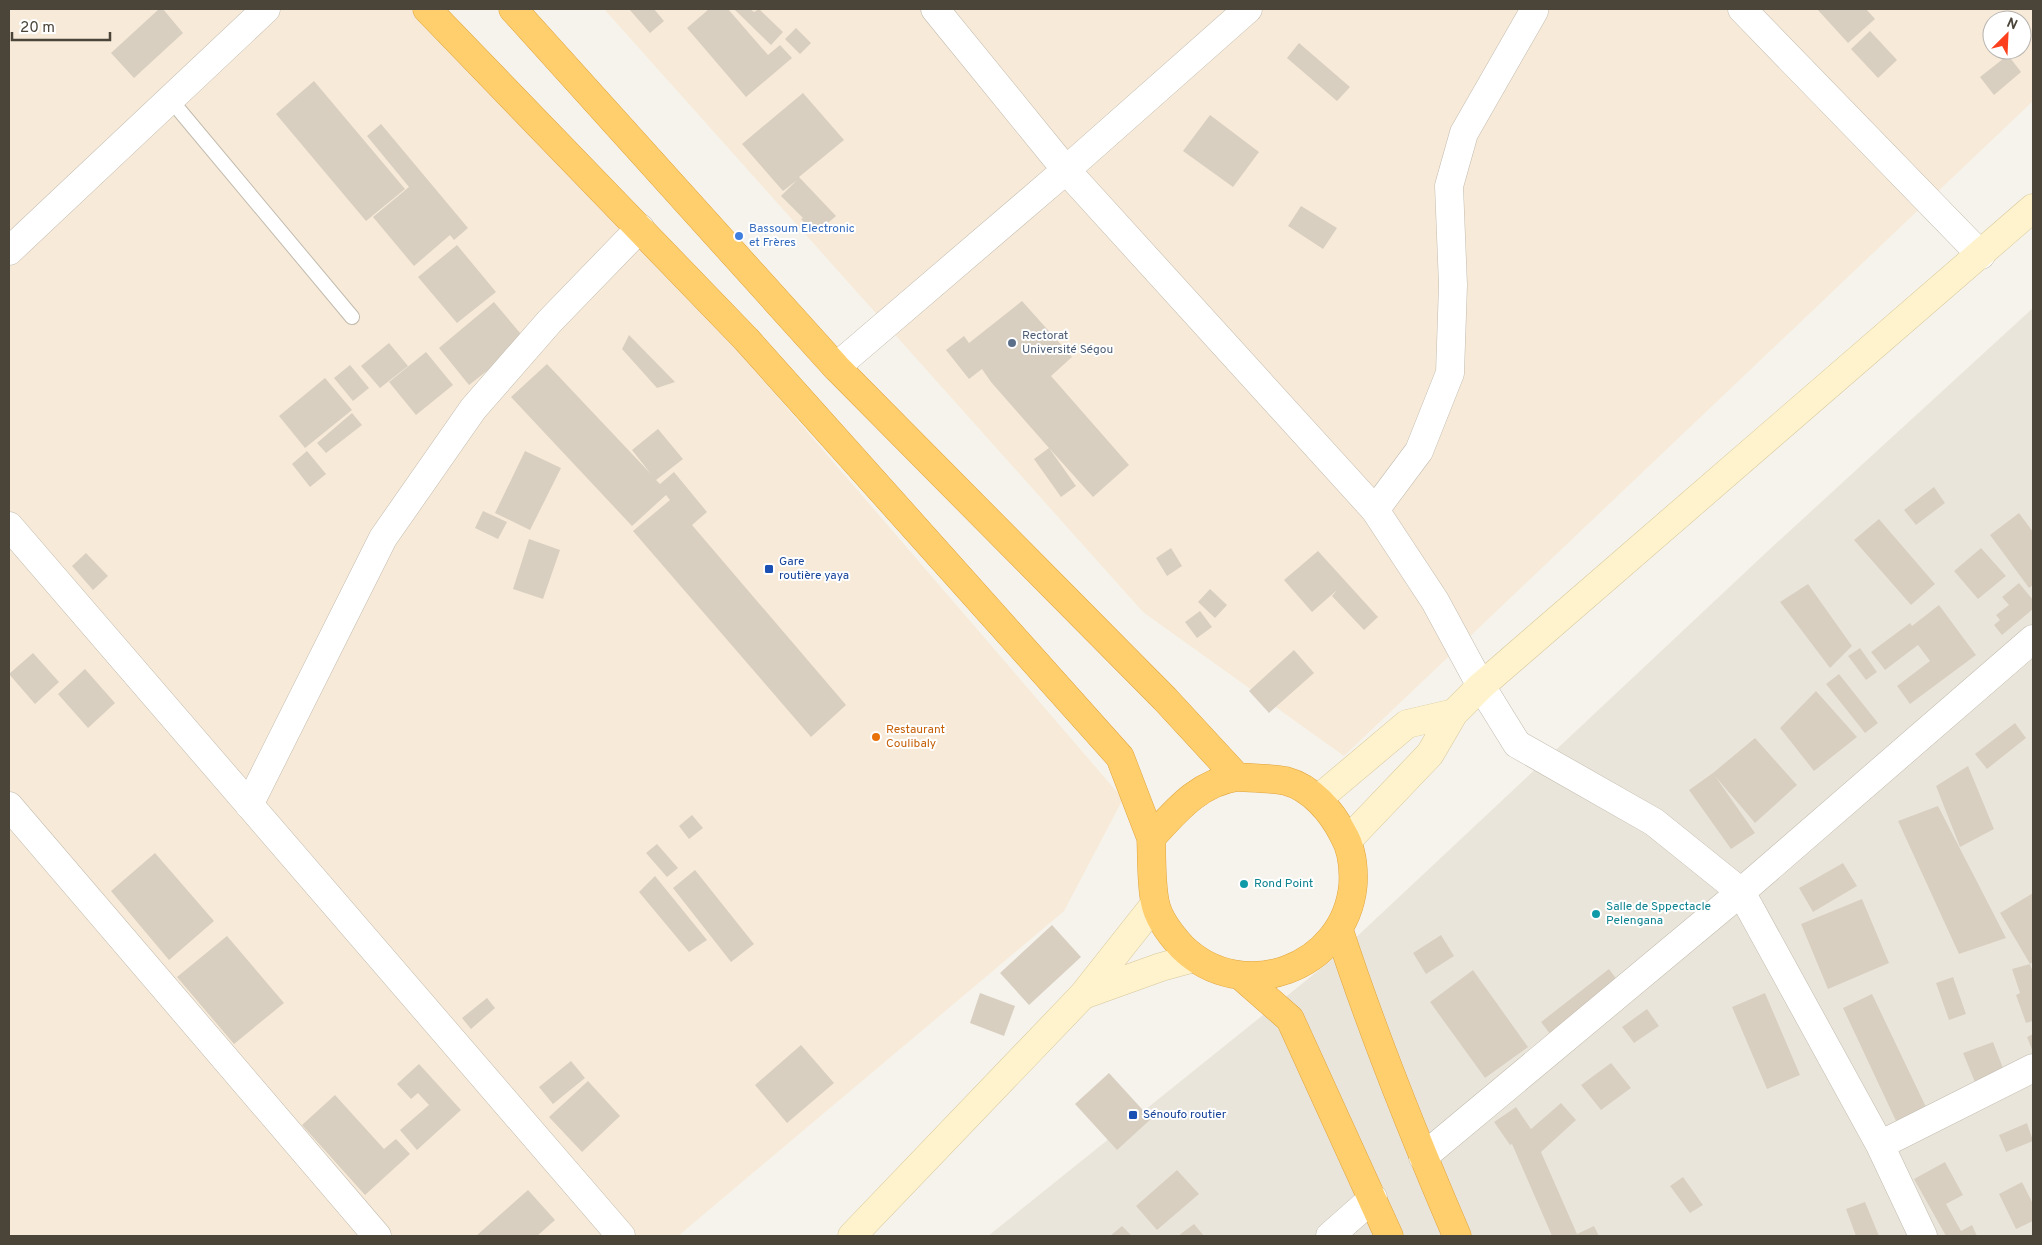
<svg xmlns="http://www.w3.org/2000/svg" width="2042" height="1245" viewBox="0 0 2042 1245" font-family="Overpass,sans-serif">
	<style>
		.residential { fill: #eae5da }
		.commercial { fill: #f7ead8; fill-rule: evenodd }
		.building { fill: #d8cfc1 }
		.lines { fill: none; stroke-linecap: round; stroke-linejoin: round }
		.lane-casing { stroke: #c2bbae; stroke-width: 16 }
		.street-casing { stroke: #c2bbae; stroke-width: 29 }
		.secondary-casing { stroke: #d6c79b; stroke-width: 29 }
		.highway-casing { stroke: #e0a43c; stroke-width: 29 }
		.lane { stroke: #fff; stroke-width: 14 }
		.street { stroke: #fff; stroke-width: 28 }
		.secondary { stroke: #fff3cd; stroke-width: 28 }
		.highway { stroke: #ffcf6e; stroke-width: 28 }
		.shop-dot { fill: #3f7fe0; stroke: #fff; stroke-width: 2 }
		.service-dot { fill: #5c6f8a; stroke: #fff; stroke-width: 2 }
		.transit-dot { fill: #1a4fb4; stroke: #fff; stroke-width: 2 }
		.food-dot { fill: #e8710a; stroke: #fff; stroke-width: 2 }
		.culture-dot { fill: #0f9aa8; stroke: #fff; stroke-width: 2 }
		.labels { text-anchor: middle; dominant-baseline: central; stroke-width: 4; stroke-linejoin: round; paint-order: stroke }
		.shop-label { font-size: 12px; fill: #366cbe; stroke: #fff; text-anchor: start }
		.service-label { font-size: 12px; fill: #4e5e75; stroke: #fff; text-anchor: start }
		.transit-label { font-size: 12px; fill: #164399; stroke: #fff; text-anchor: start }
		.food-label { font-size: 12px; fill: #c56008; stroke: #fff; text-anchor: start }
		.culture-label { font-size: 12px; fill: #0d838f; stroke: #fff; text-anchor: start }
	</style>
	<rect width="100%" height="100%" fill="#f6f3ec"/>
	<path class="residential" d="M2033 308V1236H988L1334 958 1770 549Z"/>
	<path class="commercial" d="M9 9H444L1123 799 1064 911 678 1236H9Z
		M604 9H2033V101L1344 756 1143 612ZM1992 20H2022V50H1992Z"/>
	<path class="building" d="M159 9H163L183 33 134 78 111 53Z
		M629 9H654L664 21 650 33Z
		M709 9H728L768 55 780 45 792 58 746 97 687 28Z
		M734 9H750L754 12 759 9 783 32 771 45Z
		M1817 9H1866L1875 19 1848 43Z
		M796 28 811 43 800 54 785 39Z
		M1870 31 1897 60 1878 78 1851 49Z
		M1299 43 1350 87 1337 101 1287 58Z
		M2008 55 2021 72 1994 95 1980 77Z
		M314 81 405 189 366 221 276 114Z
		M803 93 844 140 799 177 836 216 815 234 801 219 803 218 781 196 797 180 783 191 742 144Z
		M1210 115 1259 152 1233 187 1183 151Z
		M381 124 468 228 454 240 450 235 414 266 373 217 409 187 367 136Z
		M1301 206 1337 228 1323 249 1288 226Z
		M457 245 496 292 457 323 418 277Z
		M1022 301 1072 357 1051 376 1129 465 1093 497 1049 448 1076 486 1061 497 1034 459 1049 448 991 382 982 369 969 379 946 350 964 336 969 343Z
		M494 302 526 340 469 385 439 348Z
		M629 335 675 382 657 388 622 349Z
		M389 343 408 366 380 388 361 366Z
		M426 352 453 385 416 415 389 382Z
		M547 364 651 474 632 450 658 429 683 459 656 480 660 484 674 472 707 512 692 525 846 705 811 737 633 531 670 500 666 495 632 526 511 397Z
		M350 365 369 388 353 401 334 378Z
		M325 378 352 410 305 448 279 416Z
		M352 413 362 425 326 453 317 443Z
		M307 451 326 474 310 487 292 464Z
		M525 451 561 468 530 530 495 513Z
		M1934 487 1945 503 1916 525 1904 510Z
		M483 511 507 522 498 539 475 528Z
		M2019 513 2033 532V585L2029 588 1990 535Z
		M1879 519 1935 584 1911 605 1854 540Z
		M529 539 560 550 543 599 513 589Z
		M1171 548 1182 566 1167 576 1156 558Z
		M1981 548 2006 576 1978 599 1954 571Z
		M1318 551 1378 617 1364 630 1332 596 1337 590 1312 612 1284 580Z
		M86 553 108 576 93 590 72 566Z
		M2019 583 2033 600V609L2002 635 1994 625 2000 620 1996 615 2009 605 2002 597Z
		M1808 584 1852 646 1830 668 1780 602Z
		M1210 589 1227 605 1215 618 1198 602Z
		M1939 605 1976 655 1910 704 1897 686 1930 661 1918 645 1885 670 1871 652 1910 623 1912 626Z
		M1200 611 1212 627 1197 638 1185 622Z
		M1860 648 1877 672 1866 680 1848 656Z
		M1294 650 1314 673 1269 713 1249 691Z
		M33 653 59 682 35 704 9 674Z
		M85 669 115 703 88 728 58 694Z
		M1839 674 1878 723 1865 733 1826 684Z
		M1816 691 1857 737 1814 771 1780 728Z
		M2015 723 2026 738 1987 769 1975 754Z
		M1755 738 1797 785 1755 823 1715 776 1755 833 1731 849 1689 790 1713 773Z
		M1968 766 1994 829 1960 847 1936 786Z
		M1938 806 2006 938 1959 954 1898 821Z
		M692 815 703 828 689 839 679 826Z
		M657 844 678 868 667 877 646 853Z
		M155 853 214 921 169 960 111 891Z
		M1843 863 1857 886 1813 912 1799 888Z
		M695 870 754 944 731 962 673 888Z
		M655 876 707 940 689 952 639 892Z
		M2033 893V962L2030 964 2033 973V1021L2026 1023 2016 995 2020 993 2012 969 2030 964 2000 913Z
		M1862 899 1889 963 1828 989 1801 924Z
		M1052 925 1081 957 1029 1005 1000 973Z
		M1441 935 1454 956 1426 974 1413 953Z
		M227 936 284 1003 234 1044 177 977Z
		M1609 969 1621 985 1553 1038 1541 1022Z
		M1473 970 1528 1047 1485 1078 1430 1002Z
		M1953 977 1966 1014 1949 1020 1936 983Z
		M980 993 1015 1006 1004 1036 970 1023Z
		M1765 993 1800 1075 1767 1089 1732 1007Z
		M1872 994 1926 1107 1896 1121 1843 1008Z
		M487 998 495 1008 471 1029 462 1018Z
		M1647 1009 1659 1026 1634 1043 1622 1027Z
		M2033 1034V1052L2027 1037Z
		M1993 1042 2006 1076 1977 1087 1963 1053Z
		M801 1045 834 1083 787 1123 755 1085Z
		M571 1061 585 1078 553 1104 539 1087Z
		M1611 1063 1631 1088 1601 1110 1581 1085Z
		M419 1064 461 1110 417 1150 400 1130 429 1105 418 1093 411 1099 397 1084Z
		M1109 1073 1151 1119 1117 1150 1075 1104Z
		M588 1081 620 1116 582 1152 549 1117Z
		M335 1095 384 1149 396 1139 410 1154 365 1195 302 1125Z
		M1561 1103 1576 1120 1541 1152 1577 1234 1594 1226 1599 1236H1552L1512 1144 1510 1145 1494 1122 1516 1107 1531 1129Z
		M2027 1123 2033 1141 2006 1152 1999 1135Z
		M1945 1162 1963 1195 1946 1204 1961 1231 1972 1225 1977 1236H1946L1914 1179Z
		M1177 1170 1199 1194 1157 1230 1136 1206Z
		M1683 1177 1703 1205 1690 1213 1670 1186Z
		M2022 1182 2033 1204V1221L2016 1229 1999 1194Z
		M528 1190 555 1220 537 1236H476Z
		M1865 1202 1879 1236H1856L1846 1209Z
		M1194 1224 1204 1236H1178Z
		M1122 1226 1132 1236H1110Z"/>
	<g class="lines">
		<g class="lane-casing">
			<path id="lane" d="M170 99 352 317"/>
		</g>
		<g class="street-casing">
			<path id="street" d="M935 9 1066 170 1375 510 1435 601 1481 686 1517 744 1654 822 1741 892 1880 1145 1923 1236
				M1742 9 1981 255
				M9 251 266 9
				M836 367 1066 170 1248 9
				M1375 510 1419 451 1450 373 1453 285 1449 186 1464 133 1534 11
				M9 526 621 1236
				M249 805 383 538 473 409 549 322 640 228
				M9 806 377 1236
				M1880 1145 2033 1068
				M1423 1157 1741 892 2033 639
				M1330 1236 1373 1198"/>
		</g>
		<g class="secondary-casing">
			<path id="secondary" d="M1318 799 1407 724 1454 713
				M1347 841 1430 754 1454 713 1481 686 2033 208
				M1083 995 1161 967 1194 958
				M852 1236 1083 995 1155 904"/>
		</g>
		<g class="highway-casing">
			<path id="highway" d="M427 9 746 339 1120 757 1151 838
				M513 9 836 367 1165 699 1237 777
				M1237 777C1253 778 1271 778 1286 781 1312 788 1332 812 1343 834 1352 849 1354 868 1353 885 1345 969 1242 1006 1182 947 1171 935 1158 919 1155 902 1151 882 1152 859 1151 838 1176 811 1198 783 1237 777Z
				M1339 930C1373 1034 1414 1136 1457 1236
				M1241 976 1290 1019 1389 1236"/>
		</g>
		<use href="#lane" class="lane"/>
		<use href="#street" class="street"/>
		<use href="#secondary" class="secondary"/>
		<use href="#highway" class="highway"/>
	</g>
	<circle class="shop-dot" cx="739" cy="236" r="5"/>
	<circle class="service-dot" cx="1012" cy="343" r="5"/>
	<g class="transit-dot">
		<rect x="764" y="564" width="10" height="10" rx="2.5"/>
		<rect x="1128" y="1110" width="10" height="10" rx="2.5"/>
	</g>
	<circle class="food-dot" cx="876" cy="737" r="5"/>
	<g class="culture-dot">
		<circle cx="1244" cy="884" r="5"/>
		<circle cx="1596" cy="914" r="5"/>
	</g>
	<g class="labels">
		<g class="shop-label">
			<text x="749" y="229">Bassoum Electronic<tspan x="749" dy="14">et Frères</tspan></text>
		</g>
		<g class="service-label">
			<text x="1022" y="336">Rectorat<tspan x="1022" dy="14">Université Ségou</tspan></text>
		</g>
		<g class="transit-label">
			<text x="779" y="562">Gare<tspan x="779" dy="14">routière yaya</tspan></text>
			<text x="1143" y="1115">Sénoufo routier</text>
		</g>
		<g class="food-label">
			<text x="886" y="730">Restaurant<tspan x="886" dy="14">Coulibaly</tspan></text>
		</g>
		<g class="culture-label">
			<text x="1254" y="884">Rond Point</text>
			<text x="1606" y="907">Salle de Sppectacle<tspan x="1606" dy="14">Pelengana</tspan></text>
		</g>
	</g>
	<rect width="2042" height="1245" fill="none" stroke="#4b4439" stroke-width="20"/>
	<g transform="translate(2007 35) rotate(24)"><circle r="24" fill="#ffffff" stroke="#b7b4b0"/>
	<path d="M0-4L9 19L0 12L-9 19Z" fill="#fc3f1d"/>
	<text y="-8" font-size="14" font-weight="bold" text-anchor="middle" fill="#4b4439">N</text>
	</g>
	<path d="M12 32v8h98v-8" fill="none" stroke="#4b4439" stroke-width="2.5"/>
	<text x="20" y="32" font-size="15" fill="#4b4439" stroke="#ffffff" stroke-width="4" paint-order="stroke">20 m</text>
</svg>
